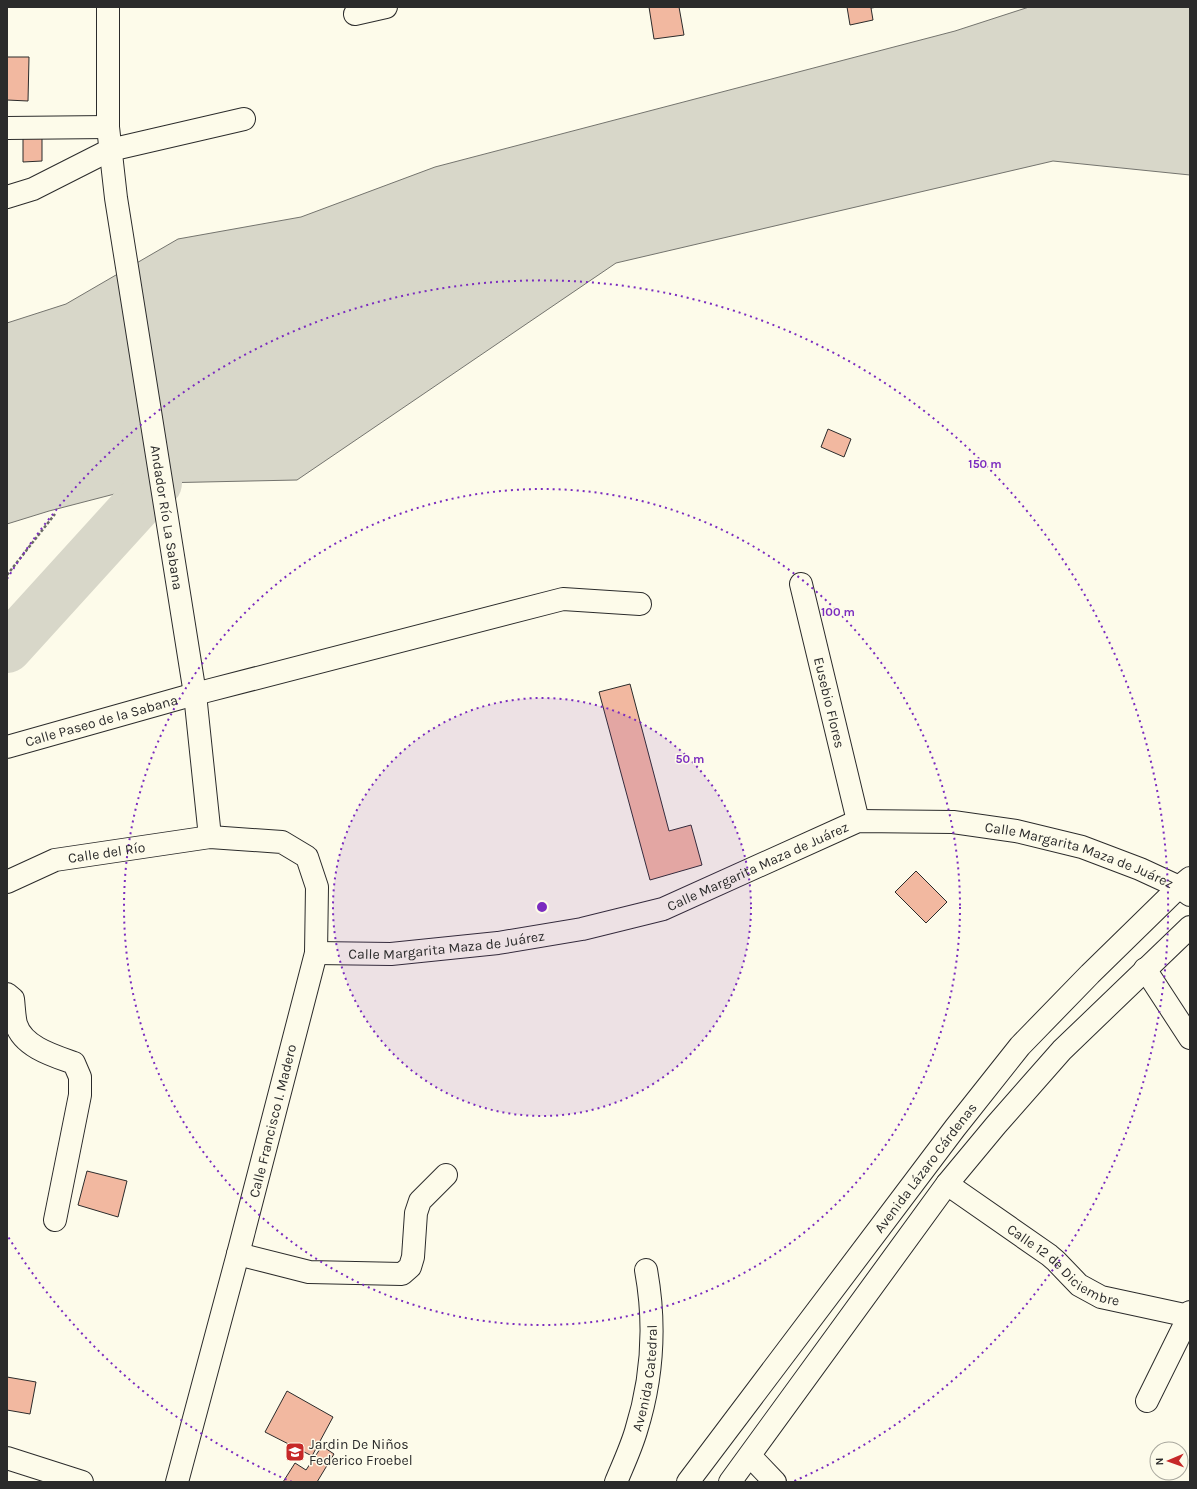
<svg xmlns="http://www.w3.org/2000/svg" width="1197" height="1489" viewBox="0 0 1197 1489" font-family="Karla,sans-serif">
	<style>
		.water { fill: #d8d7c9; stroke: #74746e }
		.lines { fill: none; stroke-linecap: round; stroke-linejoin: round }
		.river { stroke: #d8d7c9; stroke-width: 50 }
		.building { fill: #f2b8a0; stroke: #2b2b2b }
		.minor-casing { stroke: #2b2b2b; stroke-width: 24 }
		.major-casing { stroke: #2b2b2b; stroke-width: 24 }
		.path { stroke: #6a6964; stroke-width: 2.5; stroke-dasharray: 3 2; stroke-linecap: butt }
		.minor { stroke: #fdfbea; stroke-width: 22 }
		.major { stroke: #fdfbea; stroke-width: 22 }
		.ring { fill: none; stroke: #7b2cbf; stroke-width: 2; stroke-dasharray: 2 4 }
		.labels { text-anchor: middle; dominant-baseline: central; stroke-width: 3; stroke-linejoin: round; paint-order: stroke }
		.street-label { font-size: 14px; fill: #2b2b2b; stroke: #fdfbea }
		.poi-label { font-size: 14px; fill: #2b2b2b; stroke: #fdfbea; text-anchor: start }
		.centre { fill: #7b2cbf; stroke: #fdfbea; stroke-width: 2 }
		.ring-label { font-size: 12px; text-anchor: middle; font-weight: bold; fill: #7b2cbf; stroke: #fdfbea; stroke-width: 3; stroke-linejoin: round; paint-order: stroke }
	</style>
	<rect width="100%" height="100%" fill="#fdfbea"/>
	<path class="water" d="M1029 7H1190V175L1053 161 616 263 297 480 157 483 49 511 7 524V323L66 304 178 239 301 217 435 167 955 31Z"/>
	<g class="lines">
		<path class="river" d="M7 648 157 483"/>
	</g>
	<path class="building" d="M649 7H679L684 35 654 39Z
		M847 7H878L871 8 873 20 850 25Z
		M7 57H29L28 101 7 100Z
		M23 135H42V161L23 162Z
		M828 429 851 439 844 457 821 447Z
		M630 684 669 831 691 825 702 865 650 880 599 692Z
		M916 871 947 902 926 923 895 892Z
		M87 1171 127 1181 118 1217 78 1205Z
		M7 1377 36 1382 30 1414 7 1410Z
		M287 1391 333 1417 312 1456 265 1432Z
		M322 1446 334 1454 317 1482H283L295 1463 306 1470Z"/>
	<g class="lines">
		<g class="minor-casing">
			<g id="minor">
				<path id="s1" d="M108 7V127L116 198 195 694 210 837"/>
				<path d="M355 14 386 7"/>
				<path d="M7 128 108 127"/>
				<path d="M7 197 33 189 110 150 244 119"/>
				<path id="s2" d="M801 584 858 821"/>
				<path id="s3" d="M7 747 195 694 563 599 640 604"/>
				<path id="s4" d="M7 882 55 860 210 837 282 842 307 857 317 887 316 953 238 1254 177 1482"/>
				<path id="s5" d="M316 953 391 954 498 943 582 929 663 909 858 821 953 822 1016 831 1082 847 1140 869 1179 887 1190 895"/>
				<path d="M1145 969 1190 1038"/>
				<path d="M7 994 13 999C14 1007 14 1016 16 1024 23 1047 54 1056 74 1063L80 1077V1095L55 1220"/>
				<path id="s6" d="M947 1184 1049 1255 1056 1261 1079 1285 1101 1297 1189 1316"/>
				<path d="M238 1254 309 1272 402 1274 410 1267 413 1257 416 1213 420 1201 446 1175"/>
				<path d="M1147 1401 1189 1316 1190 1312"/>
				<path d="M750 1456 775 1482"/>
				<path d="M7 1458 82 1482"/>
				<path id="s7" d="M616 1482C623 1465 631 1448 636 1431 653 1377 656 1325 646 1270"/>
			</g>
		</g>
		<g class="major-casing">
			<g id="major">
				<path id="s8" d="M688 1482 955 1128 1020 1046 1090 974 1179 887 1190 878"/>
				<path d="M730 1482 947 1184 996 1125 1062 1050 1190 927"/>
			</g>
		</g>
		<path class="path" d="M7 575 55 514"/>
		<use href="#minor" class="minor"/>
		<use href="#major" class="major"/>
	</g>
	<circle cx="542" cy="907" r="209" fill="#7b2cbf" fill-opacity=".12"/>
	<g class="ring">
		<circle cx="542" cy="907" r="209"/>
		<circle cx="542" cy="907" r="418"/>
		<path d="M292 1482A627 627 0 0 1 7 1235M7 579A627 627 0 1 1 792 1482"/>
	</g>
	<defs>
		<g id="school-square" transform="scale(1)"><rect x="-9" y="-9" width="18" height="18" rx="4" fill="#c62828" stroke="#fdfbea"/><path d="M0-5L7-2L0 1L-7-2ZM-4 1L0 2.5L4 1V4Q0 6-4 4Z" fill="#fff"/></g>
	</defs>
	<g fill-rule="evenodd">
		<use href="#school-square" x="295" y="1452"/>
	</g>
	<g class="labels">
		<g class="street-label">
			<text stroke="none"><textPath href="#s1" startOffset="515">Andador Río La Sabana</textPath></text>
			<text stroke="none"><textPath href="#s2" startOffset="122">Eusebio Flores</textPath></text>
			<text stroke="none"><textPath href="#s3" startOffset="98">Calle Paseo de la Sabana</textPath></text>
			<text stroke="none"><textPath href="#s4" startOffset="105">Calle del Río</textPath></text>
			<text stroke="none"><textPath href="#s5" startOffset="791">Calle Margarita Maza de Juárez</textPath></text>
			<text stroke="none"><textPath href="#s5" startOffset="455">Calle Margarita Maza de Juárez</textPath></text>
			<text stroke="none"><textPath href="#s5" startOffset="131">Calle Margarita Maza de Juárez</textPath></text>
			<text transform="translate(273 1121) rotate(-76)">Calle Francisco I. Madero</text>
			<text stroke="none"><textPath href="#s8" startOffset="394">Avenida Lázaro Cárdenas</textPath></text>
			<text stroke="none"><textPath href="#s6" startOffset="143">Calle 12 de Diciembre</textPath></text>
			<text stroke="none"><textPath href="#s7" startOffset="109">Avenida Catedral</textPath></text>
		</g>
		<g class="poi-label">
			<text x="309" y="1444">Jardin De Niños<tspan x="309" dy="16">Federico Froebel</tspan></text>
		</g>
	</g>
	<circle cx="542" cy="907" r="6" class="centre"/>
	<g class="ring-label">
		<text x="985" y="468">150 m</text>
		<text x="838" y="616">100 m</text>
		<text x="690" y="763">50 m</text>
	</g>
	<rect width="1197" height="1489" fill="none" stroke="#2b2b2b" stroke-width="16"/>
	<g transform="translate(1169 1461) rotate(268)"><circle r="19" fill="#fdfbea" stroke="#a9a89e"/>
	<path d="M0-3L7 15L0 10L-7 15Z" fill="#c62828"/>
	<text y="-6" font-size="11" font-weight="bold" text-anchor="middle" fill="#2b2b2b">N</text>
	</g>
</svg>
